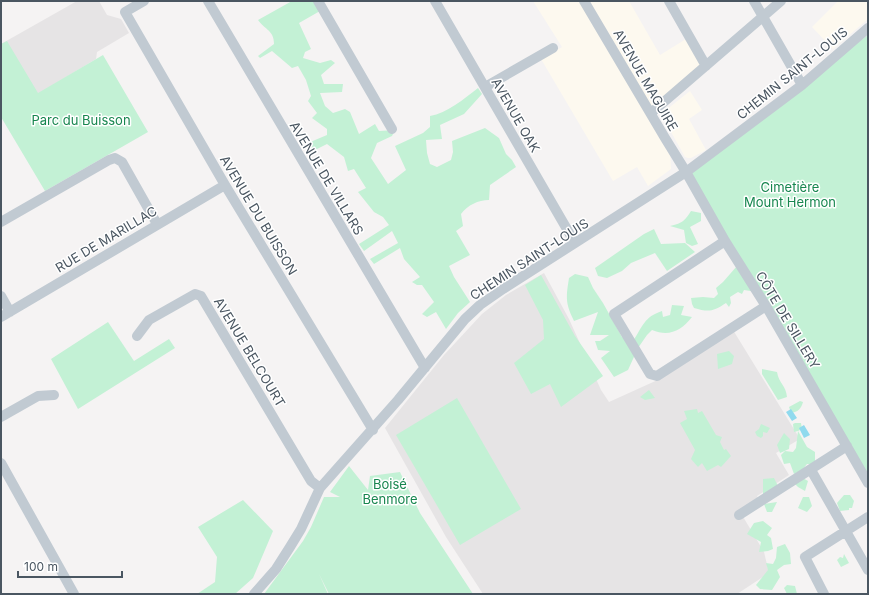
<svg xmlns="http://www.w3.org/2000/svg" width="869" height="595" viewBox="0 0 869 595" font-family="Inter,sans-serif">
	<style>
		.commercial { fill: #fdf9ef }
		.education { fill: #e6e4e5 }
		.green { fill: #c3f1d5 }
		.water { fill: #90daee }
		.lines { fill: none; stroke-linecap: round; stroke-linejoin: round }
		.minor { stroke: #c1cad2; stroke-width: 10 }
		.labels { text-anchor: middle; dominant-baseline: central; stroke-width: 3; stroke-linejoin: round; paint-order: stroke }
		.street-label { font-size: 13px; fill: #4a5661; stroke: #fff }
		.park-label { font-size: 13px; fill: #17864f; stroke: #fff }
	</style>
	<rect width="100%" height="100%" fill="#f5f3f3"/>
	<path class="commercial" d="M533 1H629L660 55 686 39 706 66 651 113 670 148 671 169 648 186 637 167 613 181 541 59 562 47Z
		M838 1H868V19L833 49 812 27Z
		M690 91 702 110 689 119 706 150 691 158H688L685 157 661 114Z"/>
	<path class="education" d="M77 1H99L107 15 121 19 129 33 97 52 96 59 38 94 1 44Z
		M544 273 569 319 601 390 609 402 662 378 733 330 800 439 776 453 789 475 757 496 761 502 742 515 764 552 769 573 737 594H483L446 537 385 428 444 355 482 314 506 295Z"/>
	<path class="green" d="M292 1H314L320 11 299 23 311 49 305 52 303 58 320 63 331 60 335 63 321 75 324 84H343L342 92 320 93 325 106 333 113 345 109 350 112 359 134 375 124 379 131 395 130 392 136 377 143 371 158 388 184 406 170 395 146 423 133 430 127V116C447 113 464 99 478 88L482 94 464 114 440 125 442 139 426 140 427 153 430 164 437 167 451 160 453 152 452 141 485 128 499 138 506 154 512 160 516 167 490 185 489 200C478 200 468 205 461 214L463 226 456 231 470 255 449 266 454 277 470 302 458 313 446 329 436 312 427 317 422 314 434 302 422 285H417L412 282 420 277 404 259 400 248 374 264 370 259 398 243 392 231 364 251 359 244 389 225 383 217 374 212 358 192 366 188 354 169 348 171 344 157 327 144 313 151 308 143 327 135V129L312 118 317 113 308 101 311 96 306 80 298 66 292 68 272 51 260 58 258 56 274 44C274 30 265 30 258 20Z
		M868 35V482L757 292 744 290 742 294 738 292 730 297 731 303 729 307 726 303C713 312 708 312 694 308L692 304 691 298 703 297 714 298 718 294 716 288 723 282 737 266 686 172Z
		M7 41 38 93 103 55 148 132 45 191 1 117V44Z
		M691 211 701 213V221L690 227 698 244 692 246 686 243 684 230 670 226C682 223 684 222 691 211Z
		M654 229 661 244 685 243 695 252 667 271 655 253 631 263 622 271 607 278 598 276 595 268 644 234Z
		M575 274 588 277 593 288 603 303 622 337 633 341C643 326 644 317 662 311L663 317 670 315 672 305 684 306 681 315 692 317C681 331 669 337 652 330L647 335 638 348 628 370 614 377 601 358 610 351 598 350 595 341H600L609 335H590L598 312 574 321C565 303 566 297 569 278Z
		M541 275 575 336 603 376 561 407 550 384 531 394 514 363 544 339 543 320 525 285Z
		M108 322 134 361 169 339 175 348 78 409 51 359Z
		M729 351 734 356 732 364 718 369 717 354Z
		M762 369 777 372C779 384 786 385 787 397L778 400 762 374Z
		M649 390 655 398 645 400 640 397Z
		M457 398 521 509 460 545 396 435Z
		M800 401 803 402C801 409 798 412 791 413L789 407Z
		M697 409 698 413 702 411 716 435 722 437 720 442 724 450 726 449 731 456 721 467 718 465 707 471 702 463 698 467 691 459 695 450 680 423 687 419 684 411Z
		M795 423H801L802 429 798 431 807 447 815 452V464H807L802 470 794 474 790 463 784 464 781 455 785 451 793 452 796 448 798 431 794 432 793 424Z
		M761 424 770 428 767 433 763 432V436L761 438 757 436 755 432 759 429Z
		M784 433 790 439 789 449 780 453 777 445Z
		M349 466 368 490 370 476 400 472 420 513 473 594H329L319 574 328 594H264L303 541 311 527 324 497H340L330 492Z
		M801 477 808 481 805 491 798 487 794 483Z
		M774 478 778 486 763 496V479Z
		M844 495H850L854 501 852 508H849V510L840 511 837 503Z
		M803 497H809L812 506 807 512 798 508Z
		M243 500 273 531 253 578 235 594H197L215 582 217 557 198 527Z
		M777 502 772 512H767L764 504Z
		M763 521 772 528 767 535 771 538 773 549 768 551 759 552 761 542 747 534 754 523Z
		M785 544 790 553 791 564 784 565 777 570 780 577 772 590 760 589 756 585 768 570 766 563 773 564 776 558 777 547Z
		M844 554 849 563 841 567 837 560 840 557 843 558Z
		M787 585 795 586 797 594H787L784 588Z"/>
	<path class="water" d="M791 409 797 418 792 421 786 412Z
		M804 425 810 435 804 438 799 428Z"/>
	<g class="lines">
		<path class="minor" d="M144 1 125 12 225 185 373 430
			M208 1 425 368
			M318 1 392 129
			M435 1 575 243
			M584 1 665 138 686 172 725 241 766 306 868 483
			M669 1 706 66
			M754 1 802 85
			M485 87 553 48
			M651 113 781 1
			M1 222 109 160 115 158 122 162 157 224
			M725 241 614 314 650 374 657 376 766 306
			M1 296 10 312
			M1 317 225 185
			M137 336 149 320 195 294 201 296 311 481 320 488
			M1 417 38 396 54 395
			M1 463 74 594
			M811 470 868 570
			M739 515 847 446
			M254 594 276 569 290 547 301 529 320 488 398 400 465 319 480 305 503 289 686 172 802 85 868 28
			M824 594 805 557 868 517"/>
	</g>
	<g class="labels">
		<g class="street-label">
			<text transform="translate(792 73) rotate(-39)">CHEMIN SAINT-LOUIS</text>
			<text transform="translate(646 80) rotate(60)">AVENUE MAGUIRE</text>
			<text transform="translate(516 115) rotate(60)">AVENUE OAK</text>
			<text transform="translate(327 178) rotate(59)">AVENUE DE VILLARS</text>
			<text transform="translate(259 215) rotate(59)">AVENUE DU BUISSON</text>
			<text transform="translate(106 239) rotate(-31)">RUE DE MARILLAC</text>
			<text transform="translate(529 259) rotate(-33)">CHEMIN SAINT-LOUIS</text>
			<text transform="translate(788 320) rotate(59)">CÔTE DE SILLERY</text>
			<text transform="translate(250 352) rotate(59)">AVENUE BELCOURT</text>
		</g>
		<g class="park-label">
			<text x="81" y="120">Parc du Buisson</text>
			<text x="790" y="187">Cimetière<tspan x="790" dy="15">Mount Hermon</tspan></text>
			<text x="390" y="484">Boisé<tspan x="390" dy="15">Benmore</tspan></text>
		</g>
	</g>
	<rect width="869" height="595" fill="none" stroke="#4a5661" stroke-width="4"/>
	<path d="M18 571v6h104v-6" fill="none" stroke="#4a5661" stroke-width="2"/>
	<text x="24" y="571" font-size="12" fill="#4a5661" stroke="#ffffff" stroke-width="3" paint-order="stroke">100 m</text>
</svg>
